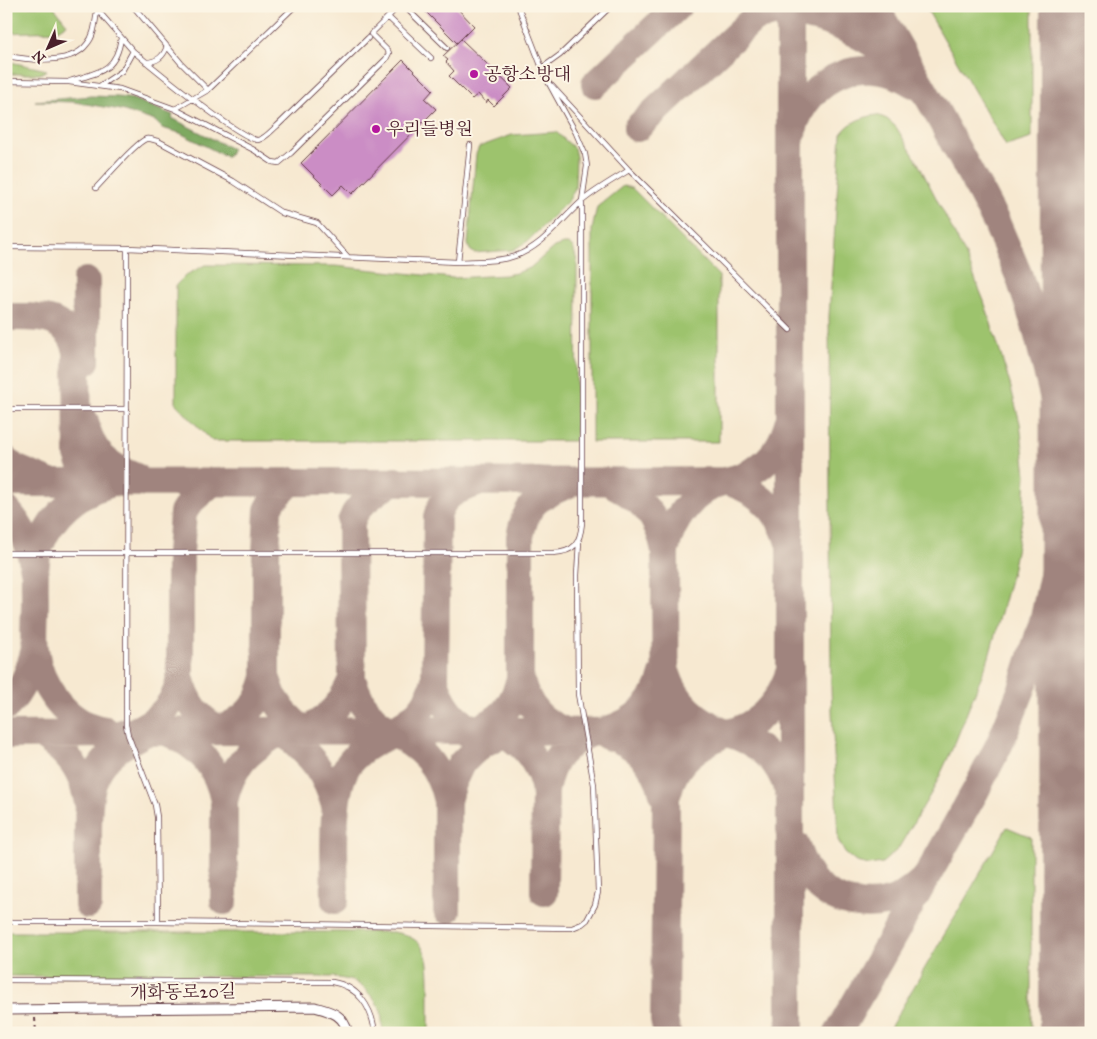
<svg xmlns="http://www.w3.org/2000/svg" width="1097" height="1039" viewBox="0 0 1097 1039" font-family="'IM FELL Great Primer','Noto Serif KR',serif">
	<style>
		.green { fill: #9dc36d; stroke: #74714c }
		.forest { fill: #7ea960; stroke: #646446 }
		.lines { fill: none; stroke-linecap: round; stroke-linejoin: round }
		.taxiway { stroke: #a0847e; stroke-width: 28 }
		.runway { stroke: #a0847e; stroke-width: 70 }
		.building { fill: #cb8dc5 }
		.lane-casing { stroke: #643d44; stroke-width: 6 }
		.street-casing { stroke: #643d44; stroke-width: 11 }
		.path { stroke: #643d44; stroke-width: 2; stroke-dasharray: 4 4; stroke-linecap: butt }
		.lane { stroke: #fff; stroke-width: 4.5 }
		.street { stroke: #fff; stroke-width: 9 }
		.poi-dot { fill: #b5179e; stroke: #fcf5e5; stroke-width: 2 }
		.labels { text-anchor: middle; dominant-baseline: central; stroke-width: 4; stroke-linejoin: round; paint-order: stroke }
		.poi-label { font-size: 18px; fill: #4a1f2b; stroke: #fcf5e5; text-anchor: start }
		.street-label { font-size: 18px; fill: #4a1f2b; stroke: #fcf5e5 }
	</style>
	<rect width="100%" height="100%" fill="#fcf5e5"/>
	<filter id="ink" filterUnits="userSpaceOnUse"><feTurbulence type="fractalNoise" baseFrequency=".02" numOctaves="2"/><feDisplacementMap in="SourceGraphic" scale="10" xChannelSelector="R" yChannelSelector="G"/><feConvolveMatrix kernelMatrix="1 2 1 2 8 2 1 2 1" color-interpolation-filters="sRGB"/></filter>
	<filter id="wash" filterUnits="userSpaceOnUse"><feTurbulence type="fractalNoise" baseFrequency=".0096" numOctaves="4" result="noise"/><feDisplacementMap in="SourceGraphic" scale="20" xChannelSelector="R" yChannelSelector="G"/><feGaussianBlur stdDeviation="1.12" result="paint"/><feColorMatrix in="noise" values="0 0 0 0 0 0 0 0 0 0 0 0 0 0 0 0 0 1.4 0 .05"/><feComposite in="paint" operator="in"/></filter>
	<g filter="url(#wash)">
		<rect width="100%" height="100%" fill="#f7e9d1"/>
		<path class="green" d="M6 6H53L67 24 56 31 6 33Z
			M925 6H1032V138L1006 146Z
			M6 61 47 70 40 74H6Z
			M877 115 887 119 896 127 916 159 965 254 984 301 1010 384 1020 423 1026 475 1024 509 1012 572 989 657 955 743 933 790 898 849 882 863 869 865 856 862 845 853 838 840 831 689 829 316 841 134C851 121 862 117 877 115Z
			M556 132 574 148 576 157 575 188 569 200 528 241 513 250 474 253 470 250 468 244 476 154 479 147 512 135Z
			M623 186 632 188 719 276V442H592V230L597 207Z
			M563 244H569L573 247 577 261 576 441H212L176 404V285L186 275 205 265 335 266 453 278 505 275 516 273 530 268 554 247Z
			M1007 827 1031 837V1033H887Z
			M6 932H393C429 938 429 959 429 990 429 1004 429 1018 429 1033H383L381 1010 373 998 364 988 354 981 334 977 6 976Z"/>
		<path class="forest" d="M91 96 118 97 133 99 173 115 172 118 232 149 227 157 180 133 162 128 155 121 121 110 74 102 35 101Z"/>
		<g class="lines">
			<path class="taxiway" d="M852 6 881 41
				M875 6 934 107 981 193 997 224 1019 276 1036 328 1052 391 1062 440
				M595 84 678 6
				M637 128 753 19C802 0 869 35 904 68
				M793 130C807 77 866 52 913 84
				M6 317C37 317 68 314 77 351L78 455C82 471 95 479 112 481
				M86 361V281
				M85 421C91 453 107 465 136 477
				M6 460 15 468 44 480
				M214 481 190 502 183 513 180 553V678C188 703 199 722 225 731
				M292 481 274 499 268 510 266 553V677L273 696 284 712 298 726 311 731
				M395 481 378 491 362 504 355 513 351 522 352 679C360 702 372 725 397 731
				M609 482C641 499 658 514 665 551L666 806 664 1020 667 1033
				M6 483 725 481C757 475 780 455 788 423
				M475 484C456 490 442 496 437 517L435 680C441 703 456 725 480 731
				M6 509C23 527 30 545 34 570
				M1070 535 1075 601
				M1075 547 1080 533 1091 516
				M665 551C672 519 693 491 725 481 757 490 779 509 788 540
				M667 674C676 704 698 720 725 733
				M6 707C23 690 29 671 35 649
				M105 730C66 725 39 685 35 649 33 634 35 618 35 603 35 583 33 562 41 543 53 515 77 493 107 485
				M474 730C502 720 512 707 520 679
				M606 730C634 723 657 702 663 674
				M216 731C244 721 259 706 266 677
				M282 731C312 757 325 770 336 809
				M305 731C330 717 341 705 352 679
				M387 731C421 746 439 765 447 801
				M390 731C414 720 429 705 435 680
				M500 731C525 744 540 763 545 791
				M132 732C157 721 175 706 180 678
				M167 732C200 747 217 766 224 801
				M568 732C539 721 529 707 520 679V537C526 502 538 497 569 484
				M727 733C759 743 779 759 789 793
				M6 735 119 734 125 732C257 731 390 729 523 731 569 732 616 732 663 732 684 733 706 738 727 733 759 726 779 702 789 673
				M41 735C69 754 82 769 88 803
				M607 736C635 742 656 765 663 793
				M668 792C675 761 697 747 724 734
				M795 844C801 859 806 874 817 885 837 905 872 910 897 899 907 894 915 887 923 880
				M544 892 545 791C551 757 563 747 592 732
				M335 900C335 865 328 788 351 761 363 747 378 740 395 733
				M224 901V801C232 764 250 750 281 731
				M88 905C88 882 88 859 88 836 88 782 92 760 143 734
				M447 910V801L452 783 461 764 472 753 484 743 507 732
				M790 1033V6
				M838 1033 976 790 1000 743 1023 686 1044 618 1056 561 1074 403"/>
			<path class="runway" d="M1074 1033 1075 6"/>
		</g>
		<g id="blocks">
			<path class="building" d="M420 6H455L474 26 457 43Z
				M461 39 512 88 494 106 488 100 486 103 478 94 472 99 449 76 454 71 446 62 448 60 443 56Z
				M403 60 433 90 425 99 436 109 352 194 343 185 333 195 301 163Z"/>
		</g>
	</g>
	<g filter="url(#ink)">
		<use href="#blocks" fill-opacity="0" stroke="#643d44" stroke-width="1"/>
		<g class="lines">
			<g class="lane-casing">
				<path id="lane" d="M94 6 133 51 122 71 101 85
					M133 6 181 63 208 90 175 109
					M404 6 447 48
					M518 6 540 63 547 80
					M388 17 398 6
					M133 51C151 66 241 140 258 140 265 139 272 130 277 126L368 38
					M6 56C29 60 72 65 87 44 95 35 95 22 97 11
					M146 62C157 62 164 56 167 46
					M542 68 560 55 611 6
					M6 81 69 82 120 89 175 109 254 150 272 162 279 163 291 153 386 59 389 53 388 51 371 34 388 17 431 58
					M70 81C99 72 116 72 121 38
					M552 86 629 170 790 330
					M208 90 295 6
					M96 188C106 178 135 143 146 139 150 138 153 140 158 141L233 181 282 213 317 223 348 257
					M6 247 127 248 126 725 128 735 155 805 157 817 158 922
					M127 248 458 262C476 261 498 262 515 256 542 247 560 221 581 202 595 190 613 180 629 170
					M458 262 470 145
					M6 409H127
					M6 553H553C575 552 580 543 582 523V201L587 166 585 154 576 133 546 78
					M6 922H158L572 928 582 924 587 920 595 905 598 892 594 785 578 694 577 575 579 542
					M6 980 332 982C358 986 372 1007 375 1033"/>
			</g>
			<g class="street-casing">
				<path id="street" d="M6 1010 315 1007C332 1012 343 1014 348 1033"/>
			</g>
			<path class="path" d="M35 1018 36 1033"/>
			<use href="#lane" class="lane"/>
			<use href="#street" class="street"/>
		</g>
	</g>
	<g class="poi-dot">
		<circle cx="474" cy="74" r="5"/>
		<circle cx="376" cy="129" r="5"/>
	</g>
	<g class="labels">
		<g class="poi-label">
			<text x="484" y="74">공항소방대</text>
			<text x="386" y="129">우리들병원</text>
		</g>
		<g class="street-label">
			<text transform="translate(183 992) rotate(-1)">개화동로20길</text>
		</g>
	</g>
	<rect width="1097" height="1039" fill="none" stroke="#fcf5e5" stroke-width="25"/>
	<g transform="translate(48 48) rotate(225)" stroke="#fcf5e5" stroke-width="4" paint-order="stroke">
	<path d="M0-4L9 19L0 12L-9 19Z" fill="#4a1f2b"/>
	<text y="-8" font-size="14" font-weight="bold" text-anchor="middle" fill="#4a1f2b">N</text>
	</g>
</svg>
